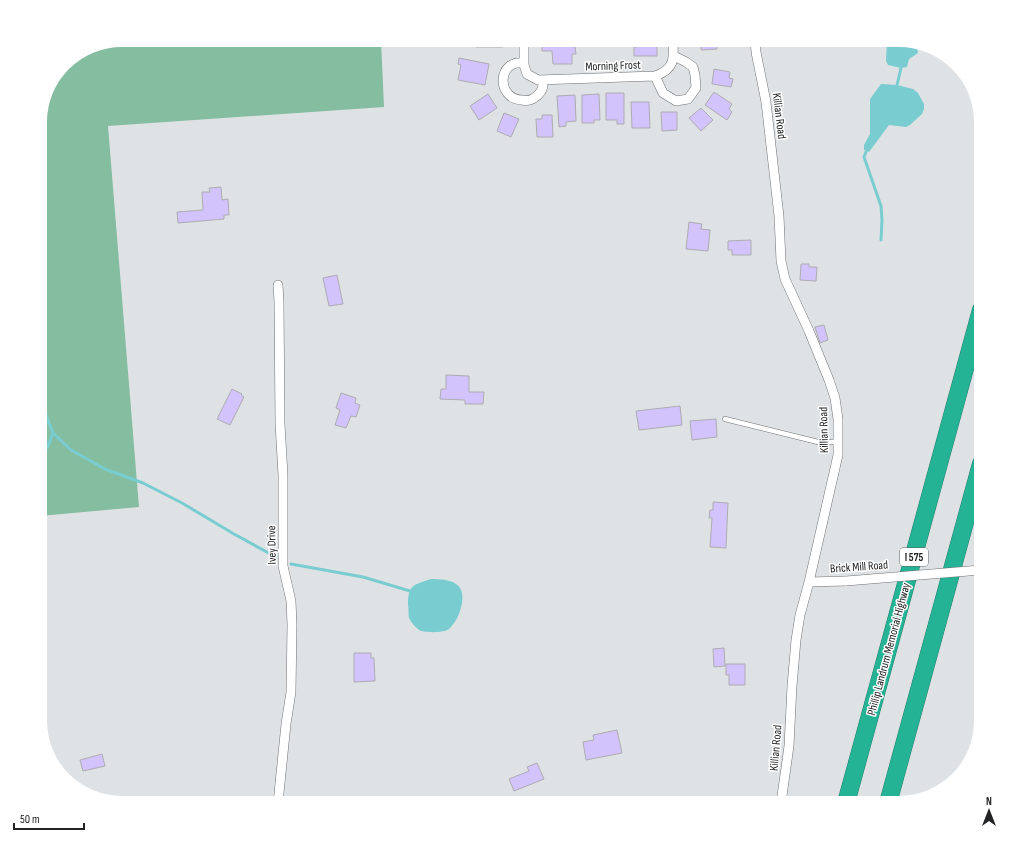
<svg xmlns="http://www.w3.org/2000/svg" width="1021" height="843" viewBox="0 0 1021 843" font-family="'Sofia Sans Condensed',sans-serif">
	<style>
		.green { fill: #85bda1 }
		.water { fill: #79cdd1 }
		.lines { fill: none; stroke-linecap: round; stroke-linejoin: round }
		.stream { stroke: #79cdd1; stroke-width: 3 }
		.building { fill: #d2c3fd; stroke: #adacb0 }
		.lane-casing { stroke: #6e7073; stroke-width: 5.5 }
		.street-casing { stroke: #6e7073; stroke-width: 10 }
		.highway-casing { stroke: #24816e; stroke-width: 18 }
		.lane { stroke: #fff; stroke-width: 4.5 }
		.street { stroke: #fff; stroke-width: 9 }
		.highway { stroke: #25b396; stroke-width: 17 }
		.street-bridge-casing { stroke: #6e7073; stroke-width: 10; stroke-linecap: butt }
		.street-bridge { stroke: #fff; stroke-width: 9 }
		.labels { text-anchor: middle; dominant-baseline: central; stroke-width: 3; stroke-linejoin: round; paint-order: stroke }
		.shield { fill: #fff; stroke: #646566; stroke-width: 1 }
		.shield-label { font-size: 11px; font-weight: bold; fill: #222324 }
		.street-label { font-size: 12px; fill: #222324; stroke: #fff }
	</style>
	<rect width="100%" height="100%" fill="#dfe2e5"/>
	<path class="green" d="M122 40H381L384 107 108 126 139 507 40 516V116L49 85 68 60 91 46Z"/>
	<path class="water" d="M887 40H899L916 43 918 53 909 59 907 67 901 68 888 65 886 61Z
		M881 84 897 85 913 89 918 93 924 104V109L922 114 910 125 906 127 889 125 869 152 864 150V145L870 134V99Z
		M431 579C457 579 469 586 459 614 457 619 453 625 449 629 444 633 424 633 419 630 415 627 411 622 409 618 408 614 409 609 408 605 408 585 413 585 431 579Z"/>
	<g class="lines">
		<path class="stream" d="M897 85 901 68
			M866 152 864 157 881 206 882 220 881 240
			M40 347 45 412 53 433 71 450 105 469 143 483 182 503 234 534 276 557
			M40 460 48 446 53 433
			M291 564 363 577 410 591"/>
	</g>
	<path class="building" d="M476 40H503V47H476Z
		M571 40 572 46H575L576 54H572V64H553L552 51H542V41Z
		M701 40H717V49L701 50Z
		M642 42H657V56H634V47L642 46Z
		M459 58 489 64 485 85 458 80 461 65 458 64Z
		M714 69 730 72 729 78 733 79 731 87 712 84Z
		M714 92 732 104 729 109 732 112 727 120 705 105Z
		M606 93H624V124H617V120H606Z
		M488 94 497 108 479 120 470 106Z
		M599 94 600 120H594V123H582V95Z
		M575 95 576 121 566 122V126L559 127 557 96Z
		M631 102H649L650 128H632Z
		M701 108 713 120 701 131 689 118Z
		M661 112H677V130L662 131Z
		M504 113 519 119 511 137 497 131Z
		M542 115H552L553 137H537L536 119H542Z
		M221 187 222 200 228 199 229 215H224V219L178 223 177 212 203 210 202 192H210L209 188Z
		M689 222 702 224 701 229 710 230 708 251 686 249Z
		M751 240V255H732V250H728V241Z
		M801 264H809V267H817L816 281 800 280Z
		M337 275 343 304 329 306 323 278Z
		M824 325 828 340 820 343 815 327Z
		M446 375 469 376V392H484L483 404H465V400L440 399 441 389H446Z
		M232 389 242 394 241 395 244 397 230 425 217 419Z
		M341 393 356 398 355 403 360 405 356 417 351 416 346 428 335 425 340 410 336 408Z
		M680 406 682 425 639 430 636 411Z
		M716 419 717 437 692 440 690 421Z
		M713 502 728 503 726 548 710 547 712 518H709L710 510H713Z
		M724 648 725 666 714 667 713 649Z
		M354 653H371V658H374L375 681 354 682Z
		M726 664H745V685H729V675H726Z
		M617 730 622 753 586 760 583 742 594 740 593 735Z
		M102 754 105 766 83 771 80 760Z
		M537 763 544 779 514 791 509 779 529 771 527 767Z"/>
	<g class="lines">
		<g class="lane-casing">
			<path id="lane" d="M725 419 818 442H839"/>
		</g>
		<g class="street-casing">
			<path id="street" d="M524 40V65L527 74 538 80 655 76C675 69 674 59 673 40
				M755 40 756 52 766 102 779 216 781 261 785 279 809 331 829 380 835 398 838 419V455L809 582 800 615 796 640 792 686 789 746 781 803
				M524 63C497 59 496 99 522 100 527 101 530 101 534 98 541 94 544 88 543 80
				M655 76 663 93 676 101 688 99 696 88 695 75 693 67 686 62 674 56
				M278 285 279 302 280 424 283 475V566L291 601 292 625 291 692 286 724 278 803
				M809 582 846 581"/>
		</g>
		<g class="highway-casing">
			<path id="highway" d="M846 803 981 310
				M888 803 981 464"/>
		</g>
		<use href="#lane" class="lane"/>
		<use href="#street" class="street"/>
		<use href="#highway" class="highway"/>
		<g class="street-bridge-casing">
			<path id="street-bridge" d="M846 581 981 570"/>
		</g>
		<use href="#street-bridge" class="street-bridge"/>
	</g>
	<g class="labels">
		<rect class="shield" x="900" y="548" width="28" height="18" rx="3"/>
		<g class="shield-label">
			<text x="914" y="557">I 575</text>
		</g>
		<g class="street-label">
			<text transform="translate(613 66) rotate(-2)">Morning Frost</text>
			<text transform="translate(779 116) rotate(83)">Killian Road</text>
			<text transform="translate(824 430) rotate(-91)">Killian Road</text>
			<text transform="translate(272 545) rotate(-91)">Ivey Drive</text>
			<text transform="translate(859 567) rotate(-4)">Brick Mill Road</text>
			<text transform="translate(889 649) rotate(-75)">Phillip Landrum Memorial Highway</text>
			<text transform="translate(776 748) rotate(-85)">Killian Road</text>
		</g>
	</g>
	<path d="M0 0H1021V843H0ZM122 47H899A75 75 0 0 1 974 122V721A75 75 0 0 1 899 796H122A75 75 0 0 1 47 721V122A75 75 0 0 1 122 47Z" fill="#fff" fill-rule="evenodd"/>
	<g transform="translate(989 811)" stroke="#ffffff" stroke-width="3" paint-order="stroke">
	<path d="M0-3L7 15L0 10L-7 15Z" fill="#222324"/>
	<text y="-6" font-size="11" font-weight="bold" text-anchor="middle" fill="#222324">N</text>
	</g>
	<path d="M14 823v6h70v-6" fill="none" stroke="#222324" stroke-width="2"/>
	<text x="20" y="823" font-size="12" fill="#222324" stroke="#ffffff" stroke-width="3" paint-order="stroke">50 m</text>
</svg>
